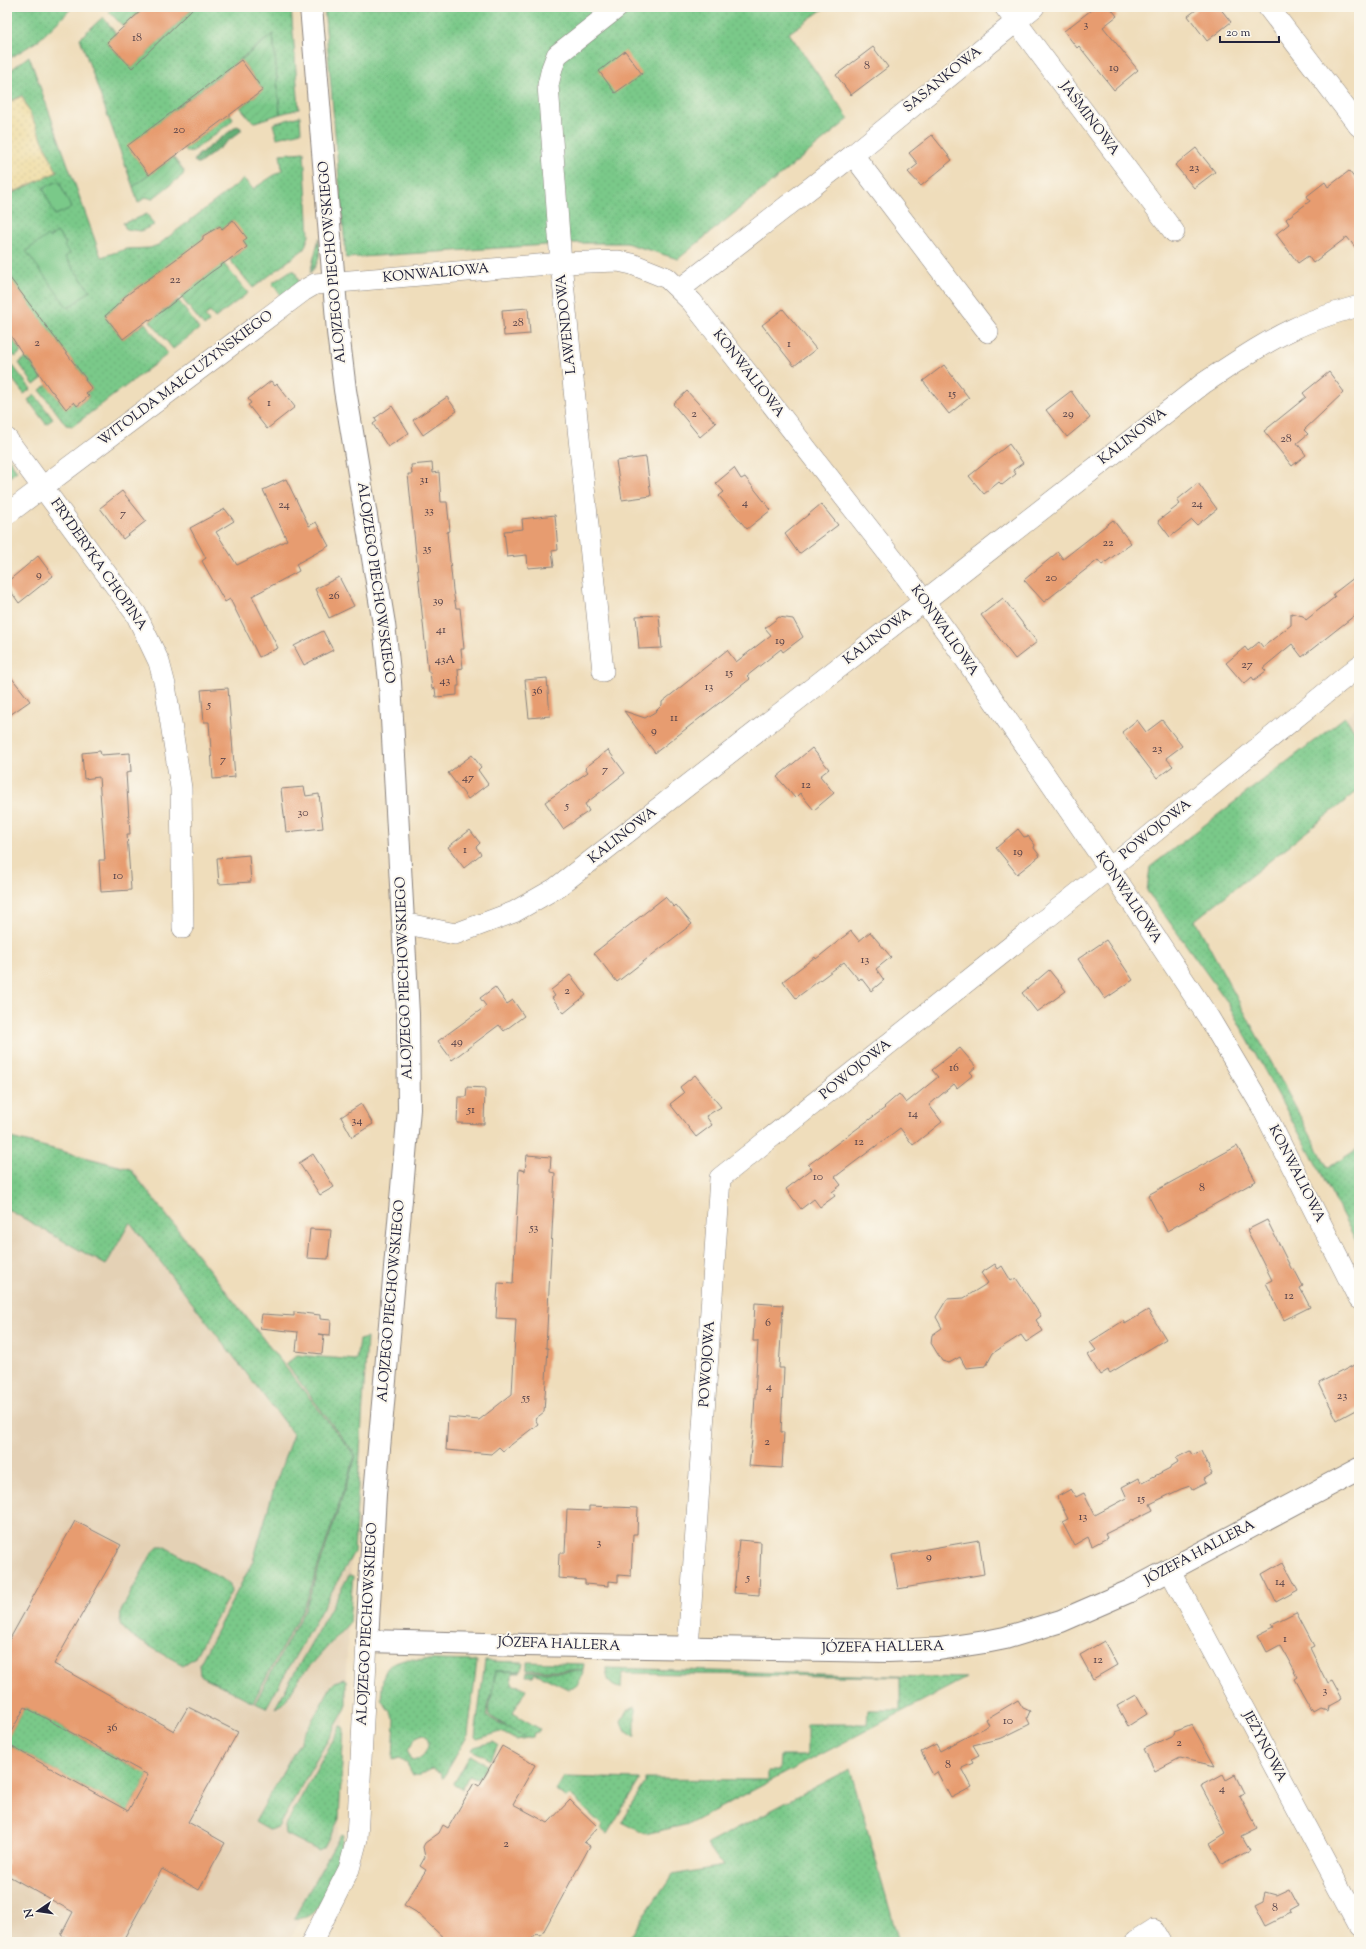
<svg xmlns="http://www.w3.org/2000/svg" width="1366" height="1949" viewBox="0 0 1366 1949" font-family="'Sorts Mill Goudy',serif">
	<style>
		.built { fill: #e4d1b5 }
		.grass { fill: url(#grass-dots); stroke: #4e7662; fill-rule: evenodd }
		.forest { fill: url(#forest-crowns); stroke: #426858 }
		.sand { fill: url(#sand-dots); stroke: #887e6c }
		.park { fill: #7ac989; stroke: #4e7662 }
		.garden { fill: url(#garden-furrows); stroke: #4e7662 }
		.building { fill: #e79c6f }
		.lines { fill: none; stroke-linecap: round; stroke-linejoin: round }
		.minor-casing { stroke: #88807b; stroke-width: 22 }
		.tertiary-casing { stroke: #88807b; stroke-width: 24 }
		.minor { stroke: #fff; stroke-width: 21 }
		.tertiary { stroke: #fff; stroke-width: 22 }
		.labels { text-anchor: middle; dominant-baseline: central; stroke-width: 4; stroke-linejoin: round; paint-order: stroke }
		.number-label { font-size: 12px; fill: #534048 }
		.street-label { font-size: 14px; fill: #22223b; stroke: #fbf7ec }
	</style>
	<defs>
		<pattern id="grass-dots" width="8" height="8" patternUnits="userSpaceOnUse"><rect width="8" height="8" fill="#7ac989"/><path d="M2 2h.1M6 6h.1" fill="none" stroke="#69ac77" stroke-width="1.8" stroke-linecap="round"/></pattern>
		<pattern id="forest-crowns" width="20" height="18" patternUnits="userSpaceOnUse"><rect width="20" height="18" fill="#63ad75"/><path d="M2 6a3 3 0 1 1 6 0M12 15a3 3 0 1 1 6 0" fill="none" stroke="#518c61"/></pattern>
		<pattern id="sand-dots" width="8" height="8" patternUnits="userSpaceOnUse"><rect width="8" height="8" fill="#eeda9e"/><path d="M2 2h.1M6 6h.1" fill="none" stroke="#ccbb89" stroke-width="1.8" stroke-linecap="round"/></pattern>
		<pattern id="garden-furrows" width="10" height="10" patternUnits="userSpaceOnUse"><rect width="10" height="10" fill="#7ac989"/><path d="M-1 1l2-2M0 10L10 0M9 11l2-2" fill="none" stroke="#69ac77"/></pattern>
	</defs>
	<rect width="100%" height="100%" fill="#fbf7ec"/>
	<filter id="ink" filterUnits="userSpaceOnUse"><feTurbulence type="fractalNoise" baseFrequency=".025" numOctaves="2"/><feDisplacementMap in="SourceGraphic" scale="8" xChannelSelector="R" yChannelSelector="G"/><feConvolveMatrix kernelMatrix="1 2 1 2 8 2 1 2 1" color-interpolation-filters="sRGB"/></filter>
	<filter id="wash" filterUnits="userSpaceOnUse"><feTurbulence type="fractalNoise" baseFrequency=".012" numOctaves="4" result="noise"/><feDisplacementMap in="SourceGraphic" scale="16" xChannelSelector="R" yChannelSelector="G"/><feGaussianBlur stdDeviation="0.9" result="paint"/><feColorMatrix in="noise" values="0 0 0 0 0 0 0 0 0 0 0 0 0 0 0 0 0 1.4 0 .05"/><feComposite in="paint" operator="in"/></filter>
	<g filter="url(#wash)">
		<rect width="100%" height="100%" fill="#efddbb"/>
		<path class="built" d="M1359 706V737L1345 717Z
			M7 1136 131 1167 356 1456 338 1850 289 1942H7Z"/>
		<path class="grass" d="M7 7H73L39 40 7 60Z
			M194 7H291L299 109 280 114 273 34 128 146 149 175 133 187 80 38 103 17 116 34 107 43 132 68Z
			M324 7H826L789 33 849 119 678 259 626 243H576L346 258Z
			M29 56 101 257 126 249 150 248 158 245 244 179 253 189 282 170 280 154 304 152 309 236 304 249 253 288 230 260 247 247 243 241 246 238 232 220 222 229 220 226 203 236V239L192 248 124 297 123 300 105 316 123 339 145 323 168 354 73 426 66 425 40 390 47 385 66 408 74 402 77 406 89 397 86 393 92 389 85 380 86 379 7 275V196L56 172 22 96 7 103V73ZM57 232 66 244 64 245 65 257 90 291 47 236 49 238Z
			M230 114 233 118 231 122 193 151 186 152 184 149Z
			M300 116 301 132 277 138 273 124Z
			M147 214 154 225 141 231 126 229 123 223 138 218Z
			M319 238C321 251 320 263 310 273Z
			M290 271H295L299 282 281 296 272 283Z
			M7 330 21 352 15 357 7 347Z
			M27 357 41 378H43L34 385 19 363Z
			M13 366 31 389 24 394 7 372Z
			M35 395 53 419 46 424 28 400Z
			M7 456 17 471 7 479Z
			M1345 717 1359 737V790L1195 920 1328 1168 1359 1148V1247L1321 1173 1226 1000 1147 891 1150 867Z
			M7 1137 130 1169 355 1456 305 1605 253 1702 200 1675 199 1665 253 1561 275 1485 293 1434 130 1222 106 1265 7 1209Z
			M367 1338 354 1552 266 1708 255 1703 306 1607 356 1456 286 1364 297 1355 356 1360 359 1340Z
			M158 1547H165L227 1582 230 1584 231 1592 194 1658 183 1665 129 1635 120 1624 121 1611 152 1553Z
			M349 1575 353 1576 349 1623 300 1677 284 1703 275 1708Z
			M405 1659 477 1661 468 1735 443 1778 441 1773 433 1769C425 1771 422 1777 413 1775L406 1762 400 1758 393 1760 395 1719 381 1699C383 1678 381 1664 405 1659ZM423 1734 427 1737C431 1747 424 1758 413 1761L410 1759 408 1751 416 1737Z
			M485 1661 523 1662 521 1671H496L486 1716 525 1737 488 1715 496 1671 521 1672 520 1673H512V1685L520 1686 526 1689 513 1713 540 1729 538 1732 534 1733 533 1737 516 1740 501 1732 477 1739 475 1737Z
			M527 1662 584 1664 583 1670H527Z
			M606 1668 966 1678 689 1824 645 1834 621 1822 645 1783V1779L768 1780V1771H779L780 1756H807V1724H867L868 1710H900V1677L622 1673 621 1688C609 1687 607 1679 606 1668Z
			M583 1671C581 1681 579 1687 568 1689L535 1673 533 1676H526L527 1672Z
			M344 1679 346 1680V1708L278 1827 269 1830 255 1822 332 1685 335 1682Z
			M25 1707 138 1770 140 1768 149 1773 128 1811 7 1744V1739Z
			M635 1707V1736H633L624 1730 621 1721 627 1710Z
			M341 1726 344 1727 339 1819 324 1848 319 1851 286 1834 285 1826Z
			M493 1742 498 1745 490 1760 472 1750 474 1747Z
			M472 1756 487 1765 479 1779 469 1775 462 1789 455 1785 454 1783 469 1757Z
			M850 1769 899 1942H626L672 1875 723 1866 707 1844Z
			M564 1777 639 1779V1781L607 1834 600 1828 603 1826 570 1795 566 1798 556 1790Z
			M341 1834 343 1835C340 1858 325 1925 294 1918Z"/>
		<path class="forest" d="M237 126 241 128V131L199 164 194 161 198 155Z"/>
		<path class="sand" d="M22 96 57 172 14 192 7 176V103Z"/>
		<path class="park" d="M59 181 71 208 55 215 43 188Z
			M57 232 66 244 64 246 70 253 65 257 90 291 68 308 26 251 47 236 49 238Z"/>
		<path class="garden" d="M114 7H145L124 27 109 12Z
			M273 34 280 114 255 122 251 120 240 107 263 90 241 60Z
			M173 157 184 171 183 175 152 199 146 197 138 203 133 187Z
			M223 263 248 293 215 318 210 312 205 316 209 322 204 326 180 296Z
			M178 300 199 329 173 349 150 321Z"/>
		<g id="blocks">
			<path class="building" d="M145 7H194L132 68 107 42Z
				M1095 7H1110L1117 16 1103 27 1138 70 1114 90 1079 46 1077 48 1064 31Z
				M1200 7H1219L1231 22 1207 41 1188 16Z
				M873 47 888 67 851 95 836 75Z
				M625 51 642 74 615 93 599 71Z
				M241 60 263 90 149 175 127 146Z
				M932 135 952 160 921 186 908 172 918 164 909 153Z
				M1196 148 1215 172 1194 188 1175 165Z
				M1349 171 1359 184V252L1347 237 1313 263 1308 256 1298 263 1276 234 1289 224 1286 219 1310 201 1307 196 1325 182 1328 187Z
				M233 220 247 238 243 241 247 247 210 273 150 321 149 319 123 339 105 316 123 300 124 297 187 251 203 239V236L220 226 222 229Z
				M7 274 86 379 85 380 92 389 86 393 89 396 77 406 74 402 66 409 53 392 51 391 29 359H26L7 330Z
				M528 308 530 334 504 336 502 310Z
				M783 309 816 349 794 366 762 325Z
				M944 365 969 398 949 414 923 381Z
				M1329 372 1344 392 1304 430 1308 434 1297 443 1306 455 1292 466 1264 431 1306 397 1303 393Z
				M271 381 275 386 277 384 295 407 267 429 248 405 251 403 248 399Z
				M687 391 716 423 700 437 673 404Z
				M1071 391 1090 418 1067 437 1046 410Z
				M447 397 457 411 423 435 413 420Z
				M392 406 409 433 388 447 373 424 377 421 375 418Z
				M1009 444 1023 463 1013 470 1016 474 1002 485 999 482 984 494 969 476Z
				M646 457 651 496 622 500 616 461Z
				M432 463 433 473 439 472 441 502H447L450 531 447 532 453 590 456 608H460L464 649H461L463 668 458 669 459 686H457V695L436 697 435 688 432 689 430 672H428L408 474H412L411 465Z
				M734 468 741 479 745 477 771 510 747 529 719 496 724 492 716 483Z
				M286 479 309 526 316 522 329 546 296 564 299 571 252 596 278 648 259 657 230 599 225 602 202 561 206 558 190 528 225 509 234 521 216 532 237 565 287 540 263 490Z
				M1198 483 1217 509 1197 525 1192 520 1170 537 1158 521 1180 504 1177 500Z
				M122 491 146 521 123 539 100 508Z
				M821 504 838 525 799 554 785 534Z
				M555 515 558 550 552 551 554 566 528 568 527 555 507 557 504 531 523 529 522 519Z
				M1113 520 1131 543 1102 565 1098 560 1044 602 1024 580 1058 552 1063 559Z
				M38 556 53 576 19 603 7 586V582Z
				M1359 574V612L1302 657 1292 644 1263 668 1266 671 1254 680 1252 677 1244 684 1226 663 1245 647 1248 651 1259 642 1263 647 1291 625V613L1303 616 1306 620 1335 597 1333 594Z
				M339 577 354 606 329 618 315 589Z
				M1003 598 1037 642 1015 659 981 615Z
				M659 615 662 648 639 649 636 616Z
				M779 617 793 619 803 637 783 652 781 649 747 676 750 679 655 753 624 711 645 718 655 712 662 705V702L727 650 736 662 771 635 765 628Z
				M323 631 333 650 304 665 294 646Z
				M7 672 30 701 7 717Z
				M547 678 550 716 529 718 525 680Z
				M228 688 235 777 213 779 209 722H204L201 690Z
				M1137 720 1146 732 1162 720 1182 746 1166 758 1173 766 1157 778 1122 732Z
				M812 748 829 769 820 776 834 793 814 810 800 793 795 798 777 777Z
				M608 750 625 773 585 804 589 811 563 829 545 802 588 772 585 768Z
				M100 751 101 755 130 753 131 772 126 773 130 834H127L131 890 101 892 99 860H105L99 777 84 779 82 753Z
				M472 755 481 767 478 770 488 784 468 799 448 773Z
				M304 787 306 796 319 794 323 828 286 832 281 789Z
				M1018 829 1024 837 1028 836 1035 845 1034 848 1040 856 1017 874 996 848Z
				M470 830 480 843 476 847 481 854 464 868 448 847Z
				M249 855 251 882 219 884 217 858Z
				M665 897 674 907 676 905 692 924 617 982 594 953Z
				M851 931 859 941 870 932 891 957 876 969 884 980 871 991 861 978 859 980 844 962 796 998 783 981 815 957 816 959Z
				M1106 940 1133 980 1105 999 1078 959Z
				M1049 970 1066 991 1037 1012 1022 993Z
				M570 975 586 995 564 1013 552 998 555 996 551 990Z
				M495 987 507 1004 513 1000 524 1016 504 1031 499 1025 452 1060 438 1041 486 1006 480 998Z
				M960 1048 976 1067 970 1072 973 1075 957 1088 954 1084 929 1105 942 1122 913 1145 900 1128 835 1177 841 1185 832 1192 835 1196 820 1207 814 1199 801 1209 786 1189 812 1169 808 1165 885 1108 884 1107 899 1094 906 1103 938 1077 932 1070Z
				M695 1075 721 1107 706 1116 712 1125 696 1137 670 1104 684 1093 680 1087Z
				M467 1087 485 1088 484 1124 457 1123 458 1097H466Z
				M361 1104 373 1124 352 1137 341 1117Z
				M1237 1146 1256 1181 1167 1231 1148 1195Z
				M313 1154 334 1187 320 1195 299 1163Z
				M527 1155 551 1157 550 1172 555 1173 546 1348H548L544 1412 535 1419 538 1424 503 1451 499 1447 491 1454 446 1450 448 1417 479 1420 512 1394 516 1319 496 1318 498 1283 513 1284 519 1169 525 1171Z
				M1267 1220 1292 1270 1294 1269 1303 1286 1300 1288 1310 1307 1284 1320 1266 1283 1272 1280 1247 1230Z
				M310 1229 331 1230 328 1259 307 1258Z
				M995 1264 998 1269 1002 1266 1011 1281 1016 1278 1041 1316 1036 1320 1043 1331 1026 1342 1021 1335 993 1353 986 1366 966 1368 960 1357 949 1363 942 1361 931 1343 932 1335 942 1328 936 1317 947 1299 964 1298 988 1283 981 1273Z
				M755 1303 783 1305 779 1368H784L781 1432H784L782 1468 749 1466 753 1431 758 1341H753Z
				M1148 1310 1166 1339 1110 1373 1108 1370 1100 1375 1088 1355 1096 1350 1090 1342 1123 1321 1125 1324Z
				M294 1312 320 1315V1319L331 1320 330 1335 318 1334 324 1335 322 1354 296 1351 298 1332 260 1328 262 1314 294 1316Z
				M1354 1365 1359 1374V1408L1337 1420 1319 1383Z
				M1190 1451 1192 1455 1201 1451 1212 1474 1204 1479 1206 1483 1192 1490 1190 1486 1181 1489 1150 1504 1153 1510 1105 1534 1107 1538 1092 1546 1088 1537 1074 1545 1062 1522 1068 1519 1057 1497 1071 1489 1076 1497 1084 1493 1095 1515 1127 1498 1122 1487 1139 1478 1141 1483 1170 1468V1467L1178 1462 1176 1458Z
				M589 1506 638 1508 637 1534H633L631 1576 618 1575V1582L609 1581V1586L585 1584V1580L558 1578 559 1553H565L567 1510 589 1511Z
				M75 1521 121 1545 54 1664 174 1731 188 1707 238 1732 188 1822 225 1843 199 1890 162 1869 122 1942H72L61 1935 73 1912 7 1875V1744L128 1811 148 1775 25 1707 7 1739V1644Z
				M739 1540 761 1542 759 1595 734 1593Z
				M979 1540 984 1574 898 1589 892 1555Z
				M1283 1562 1298 1590 1276 1602 1262 1574Z
				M1296 1612 1314 1646 1310 1648 1327 1683 1331 1681 1341 1699 1328 1706 1327 1711 1321 1709 1314 1713 1295 1679 1298 1677 1280 1645 1267 1652 1258 1635 1274 1627 1272 1624Z
				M1104 1641 1117 1665 1093 1679 1080 1655Z
				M1136 1695 1147 1714 1128 1726 1117 1706Z
				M1018 1700 1023 1708 1030 1711 1027 1718 1030 1724 1002 1738 973 1745 979 1755 971 1759 973 1763 962 1768 972 1787 951 1798 937 1772 933 1775 921 1752 936 1744 940 1751 989 1725 986 1719Z
				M1192 1725 1215 1766 1180 1758 1155 1771 1144 1749 1173 1735 1174 1732Z
				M502 1746 535 1765 513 1804 548 1823 570 1800 598 1827 584 1842 590 1846 541 1936 536 1934 529 1942H448L416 1912 404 1905 426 1870 420 1866 425 1857 423 1847 425 1843 439 1833 443 1825 448 1828 474 1783 479 1786Z
				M1223 1774 1226 1780 1235 1775 1244 1793 1239 1795 1257 1828 1241 1836 1249 1850 1222 1865 1210 1843 1226 1833 1201 1786Z
				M1289 1889 1298 1906 1289 1911 1290 1913 1266 1925 1255 1904 1263 1900 1265 1892 1276 1895Z"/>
		</g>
	</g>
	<g filter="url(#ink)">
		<use href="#blocks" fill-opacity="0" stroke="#88807b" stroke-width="1"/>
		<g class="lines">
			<g class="minor-casing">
				<path id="minor" d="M1005 7 1174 232
					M1268 7 1359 126
					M853 155 988 332
					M680 289 853 155 1034 7
					M7 439 136 614 159 662 165 685 181 788 183 928
					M7 514 303 291 315 284 561 263 618 261 632 264 667 278 692 302 902 571 948 634 1109 868 1209 1018 1262 1107 1359 1299
					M603 671 561 263 548 85 552 68 557 55 618 7
					M403 923 455 934 514 912 556 888 1204 383C1233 364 1261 344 1293 329 1314 319 1337 312 1359 306
					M1169 1569 1359 1925
					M688 1648 720 1178 1136 847 1359 666
					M312 1942 349 1869 357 1839 367 1641
					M1135 1942 1154 1930 1161 1942"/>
			</g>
			<g class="tertiary-casing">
				<path id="tertiary" d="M311 7 338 332 345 390 384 624 390 682 408 1014 409 1109 375 1494 367 1641 525 1645 888 1651 939 1649 985 1642 1005 1638 1061 1621 1130 1591 1359 1469"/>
			</g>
			<use href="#minor" class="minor"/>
			<use href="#tertiary" class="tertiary"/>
		</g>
	</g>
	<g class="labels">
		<g class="number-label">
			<text x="1086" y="25">3</text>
			<text x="137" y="38">18</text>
			<text x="867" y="66">8</text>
			<text x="1114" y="68">19</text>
			<text x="179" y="130">20</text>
			<text x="1194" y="168">23</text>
			<text x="175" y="280">22</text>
			<text x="518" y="323">28</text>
			<text x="37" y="343">2</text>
			<text x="789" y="344">1</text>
			<text x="952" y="394">15</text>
			<text x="269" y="403">1</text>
			<text x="694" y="414">2</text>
			<text x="1068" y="414">29</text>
			<text x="1286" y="439">28</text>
			<text x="424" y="480">31</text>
			<text x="745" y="503">4</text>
			<text x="1197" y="504">24</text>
			<text x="284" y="505">24</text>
			<text x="429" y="511">33</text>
			<text x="123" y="514">7</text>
			<text x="1108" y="543">22</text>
			<text x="427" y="549">35</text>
			<text x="39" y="575">9</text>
			<text x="1051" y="578">20</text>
			<text x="334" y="596">26</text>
			<text x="438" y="601">39</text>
			<text x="441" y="630">41</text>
			<text x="780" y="641">19</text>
			<text x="445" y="660">43A</text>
			<text x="1247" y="665">27</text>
			<text x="729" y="673">15</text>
			<text x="445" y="681">43</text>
			<text x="709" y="687">13</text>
			<text x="537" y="691">36</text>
			<text x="209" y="705">5</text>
			<text x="674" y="718">11</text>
			<text x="654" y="731">9</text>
			<text x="1157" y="749">23</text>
			<text x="223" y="760">7</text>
			<text x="605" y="770">7</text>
			<text x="468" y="778">47</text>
			<text x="806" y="785">12</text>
			<text x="567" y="806">5</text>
			<text x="303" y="813">30</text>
			<text x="465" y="850">1</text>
			<text x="1018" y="852">19</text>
			<text x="118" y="876">10</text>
			<text x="865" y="960">13</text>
			<text x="567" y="991">2</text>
			<text x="457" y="1042">49</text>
			<text x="954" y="1068">16</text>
			<text x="471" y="1110">51</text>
			<text x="913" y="1114">14</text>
			<text x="357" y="1121">34</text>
			<text x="859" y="1142">12</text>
			<text x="818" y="1177">10</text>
			<text x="1202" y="1188">8</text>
			<text x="534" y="1228">53</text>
			<text x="1289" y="1296">12</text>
			<text x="768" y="1323">6</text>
			<text x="769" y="1387">4</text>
			<text x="1342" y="1396">23</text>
			<text x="526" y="1398">55</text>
			<text x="767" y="1442">2</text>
			<text x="1141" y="1499">15</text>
			<text x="1083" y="1517">13</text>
			<text x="599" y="1543">3</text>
			<text x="929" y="1557">9</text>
			<text x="748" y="1578">5</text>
			<text x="1280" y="1582">14</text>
			<text x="1285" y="1639">1</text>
			<text x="1098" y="1660">12</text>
			<text x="1325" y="1691">3</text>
			<text x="1008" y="1721">10</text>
			<text x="112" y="1728">36</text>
			<text x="1179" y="1743">2</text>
			<text x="948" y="1765">8</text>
			<text x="1222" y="1789">4</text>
			<text x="506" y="1844">2</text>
			<text x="1275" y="1908">8</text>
		</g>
		<g class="street-label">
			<text transform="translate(943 80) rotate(-39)">SASANKOWA</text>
			<text transform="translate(1089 119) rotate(53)">JAŚMINOWA</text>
			<text transform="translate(333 262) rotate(-95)">ALOJZEGO PIECHOWSKIEGO</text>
			<text transform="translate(436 274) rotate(-5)">KONWALIOWA</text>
			<text transform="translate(567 324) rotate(-96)">LAWENDOWA</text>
			<text transform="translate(748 374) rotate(52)">KONWALIOWA</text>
			<text transform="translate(186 379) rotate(-37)">WITOLDA MAŁCUŻYŃSKIEGO</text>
			<text transform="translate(1133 437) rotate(-38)">KALINOWA</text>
			<text transform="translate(98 565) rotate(55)">FRYDERYKA CHOPINA</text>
			<text transform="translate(375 583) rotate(82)">ALOJZEGO PIECHOWSKIEGO</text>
			<text transform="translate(944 631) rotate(55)">KONWALIOWA</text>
			<text transform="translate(878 637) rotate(-38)">KALINOWA</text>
			<text transform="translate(1156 830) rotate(-39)">POWOJOWA</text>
			<text transform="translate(623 836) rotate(-38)">KALINOWA</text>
			<text transform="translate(1128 898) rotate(56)">KONWALIOWA</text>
			<text transform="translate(405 978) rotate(-92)">ALOJZEGO PIECHOWSKIEGO</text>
			<text transform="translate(856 1070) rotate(-39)">POWOJOWA</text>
			<text transform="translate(1296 1174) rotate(63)">KONWALIOWA</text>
			<text transform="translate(392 1301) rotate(-85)">ALOJZEGO PIECHOWSKIEGO</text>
			<text transform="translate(708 1364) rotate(-86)">POWOJOWA</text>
			<text transform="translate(1200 1553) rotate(-28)">JÓZEFA HALLERA</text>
			<text transform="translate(368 1624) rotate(-87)">ALOJZEGO PIECHOWSKIEGO</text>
			<text transform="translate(559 1645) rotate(2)">JÓZEFA HALLERA</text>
			<text transform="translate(883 1648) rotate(-1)">JÓZEFA HALLERA</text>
			<text transform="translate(1264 1747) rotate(62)">JEŻYNOWA</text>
		</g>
	</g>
	<rect width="1366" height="1949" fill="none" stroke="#fbf7ec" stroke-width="24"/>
	<g transform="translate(38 1911) rotate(257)" stroke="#fbf7ec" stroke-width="3" paint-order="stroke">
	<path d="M0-3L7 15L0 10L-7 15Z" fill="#22223b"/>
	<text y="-6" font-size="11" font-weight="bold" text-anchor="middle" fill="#22223b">N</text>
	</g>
	<path d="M1220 36v6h59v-6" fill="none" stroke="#22223b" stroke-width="2"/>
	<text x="1226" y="36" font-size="12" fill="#22223b" stroke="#fbf7ec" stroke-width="3" paint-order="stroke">20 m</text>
</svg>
